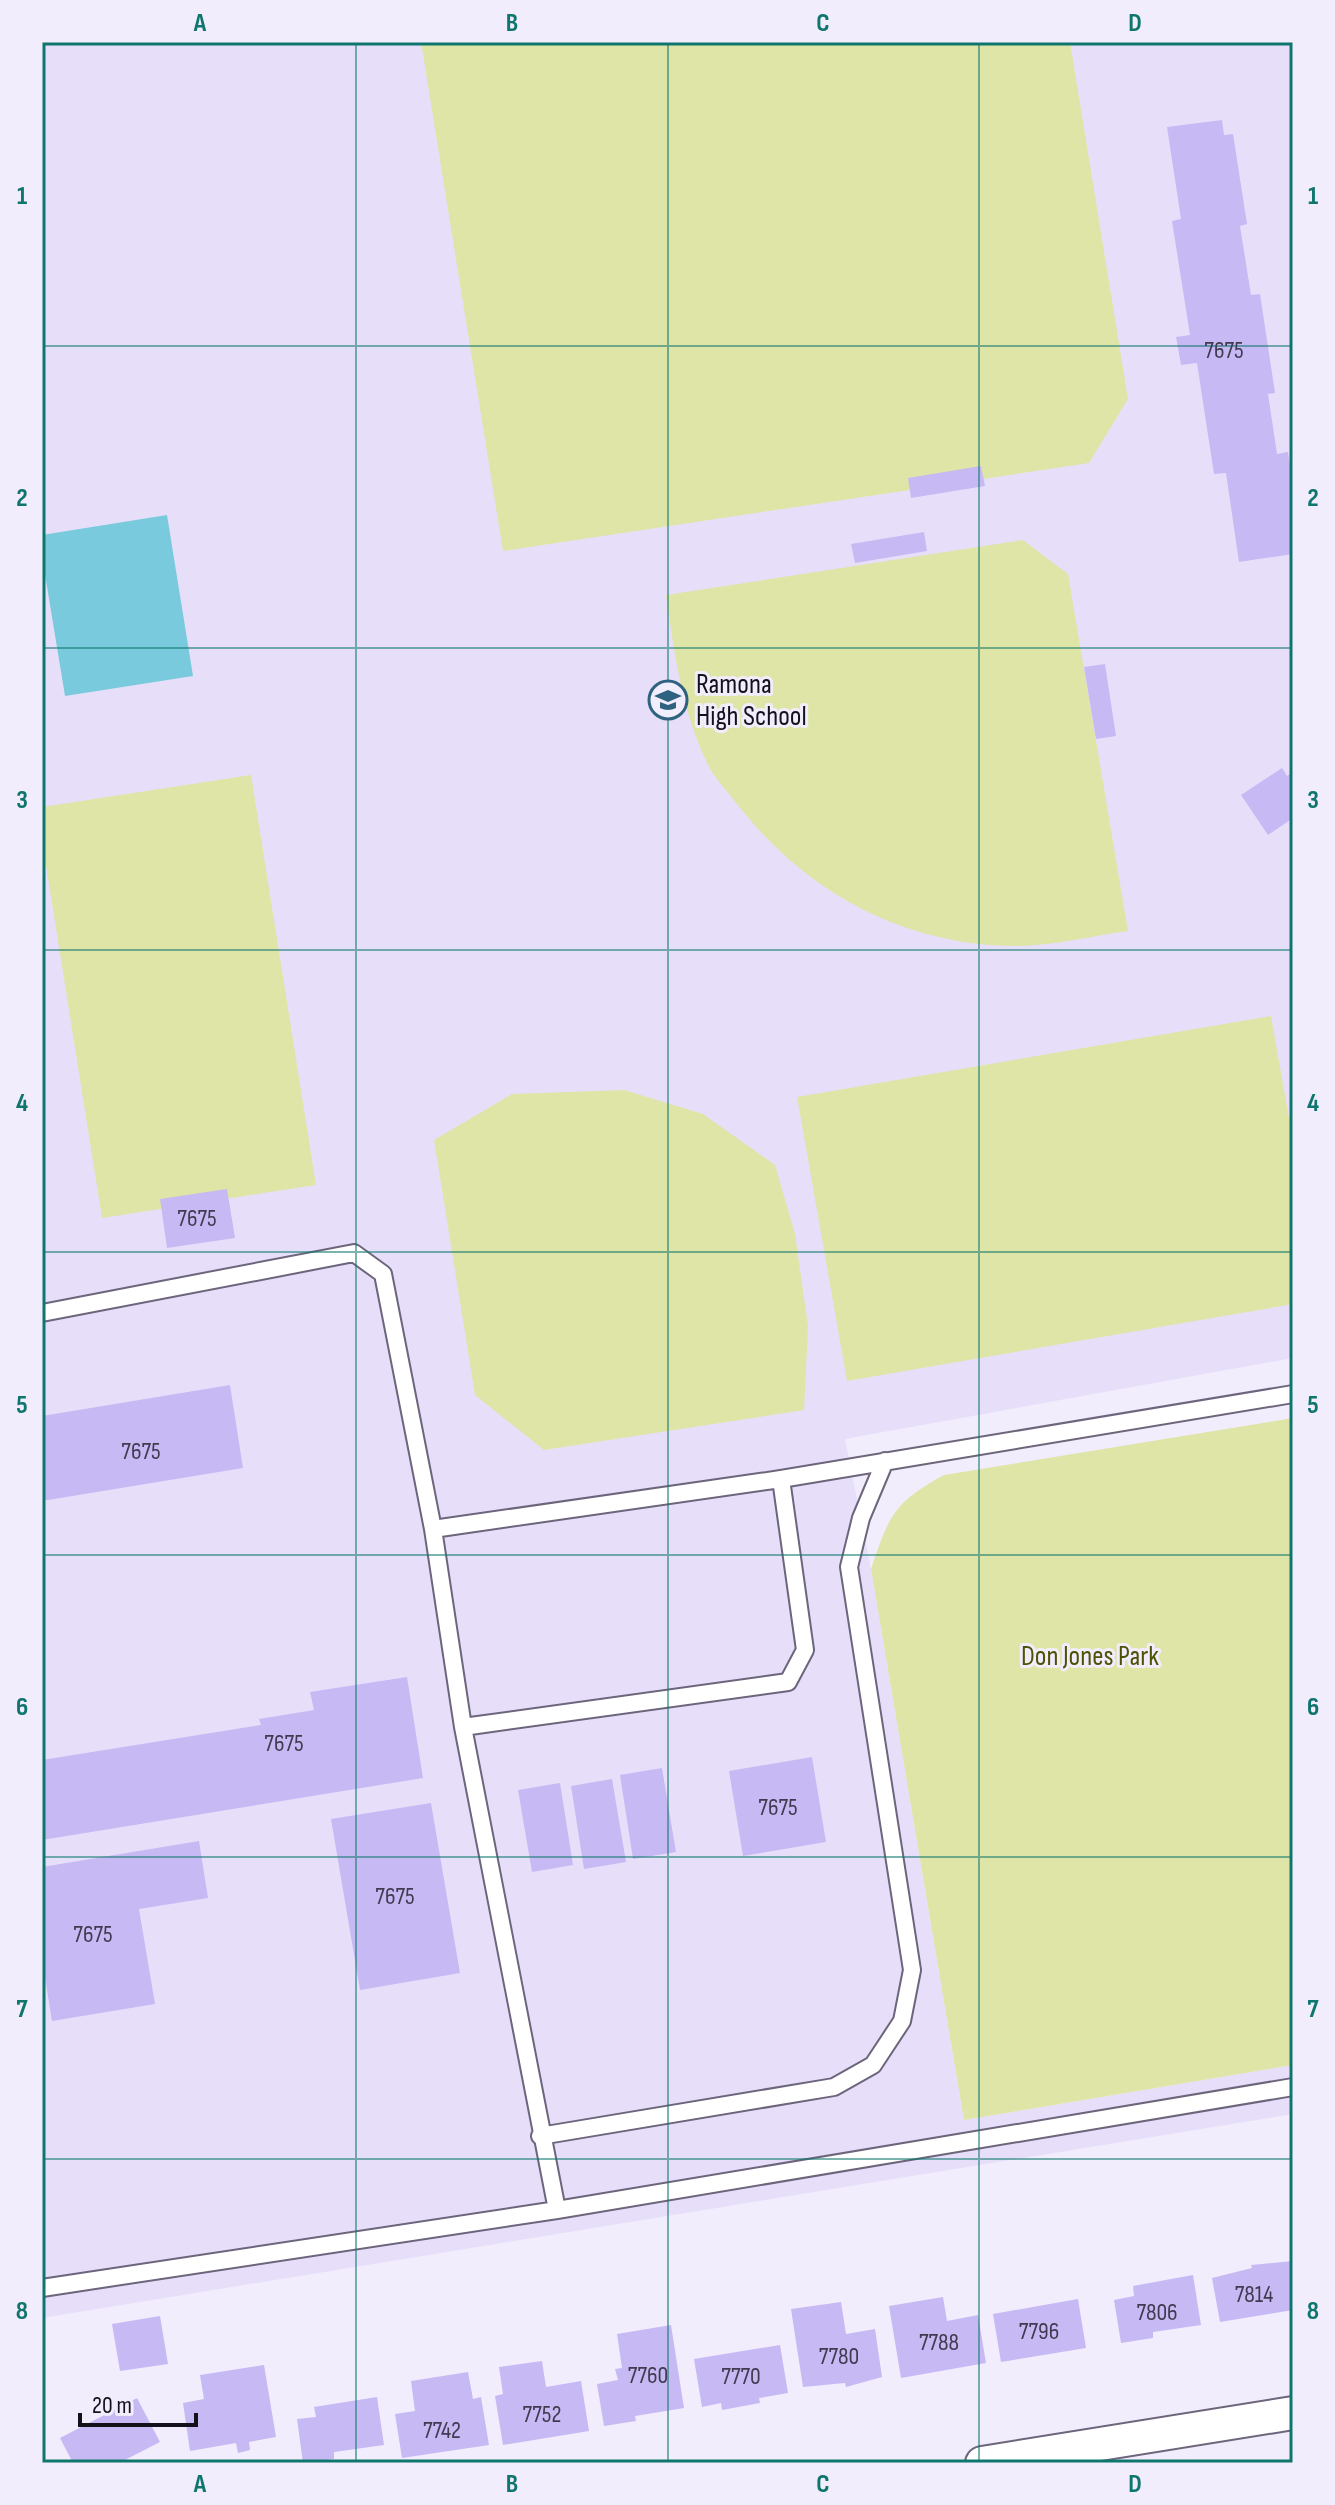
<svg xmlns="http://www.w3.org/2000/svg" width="1335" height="2505" viewBox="0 0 1335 2505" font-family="'Sofia Sans Condensed',sans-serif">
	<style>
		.built { fill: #e7dffa }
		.green { fill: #dfe4a7 }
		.water { fill: #79cadc }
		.building { fill: #c7b9f4 }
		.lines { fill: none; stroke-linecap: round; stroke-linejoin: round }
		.service-casing { stroke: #6c657c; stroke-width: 20 }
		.minor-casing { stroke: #6c657c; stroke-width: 36 }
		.service { stroke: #fff; stroke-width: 16 }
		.minor { stroke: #fff; stroke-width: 32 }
		.grid { fill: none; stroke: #0f766e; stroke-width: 2; stroke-opacity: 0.55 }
		.labels { text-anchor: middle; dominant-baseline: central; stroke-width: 6; stroke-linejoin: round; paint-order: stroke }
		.number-label { font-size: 24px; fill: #403b50 }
		.poi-label { font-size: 28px; fill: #131119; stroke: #f2edfd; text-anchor: start }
		.park-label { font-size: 28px; fill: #4f5105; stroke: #f2edfd }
		.neatline { fill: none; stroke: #0f766e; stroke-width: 3 }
		.grid-label { font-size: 26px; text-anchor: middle; font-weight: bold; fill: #0f766e }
	</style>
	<rect width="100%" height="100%" fill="#f2edfd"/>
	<path class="built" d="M42 42H1293V1358L845 1439 871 1569 964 2120 1293 2065V2114L42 2318Z"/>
	<path class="green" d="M1070 42 1128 399 1089 463 503 551 421 42Z
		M1023 540 1068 574 1128 931C1093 936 1055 945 1020 946 906 947 806 893 737 804 728 792 715 779 708 765 681 708 675 657 666 595Z
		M251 775 316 1185 102 1218 42 840V807Z
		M1271 1016 1293 1141V1304L847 1381 797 1097Z
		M624 1090 703 1114 775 1165 795 1234 808 1326 804 1410 544 1450 475 1395 434 1140 512 1094Z
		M1293 1418V2065L964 2120 871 1569C889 1516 893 1503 944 1475Z"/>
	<path class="water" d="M167 515 193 676 65 696 42 556V535Z"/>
	<path class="building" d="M1222 120 1224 135 1233 134 1247 224 1240 226 1251 295 1260 294 1275 393 1268 394 1277 454 1288 452 1293 488V554L1239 562 1226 473 1214 474 1197 363 1181 365 1176 337 1190 335 1172 221 1181 219 1167 127Z
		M981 466 985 486 911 498 908 478Z
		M924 532 927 551 855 563 851 544Z
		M1105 664 1116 736 1096 739 1084 667Z
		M1282 768 1287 776 1293 772V818L1268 835 1241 795Z
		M227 1189 235 1238 167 1248 160 1199Z
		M230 1385 243 1468 42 1501V1416Z
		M407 1677 423 1778 42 1840V1760L261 1725 259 1719 314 1710 310 1692Z
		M812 1757 826 1842 743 1856 729 1771Z
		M662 1768 676 1852 633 1859 620 1775Z
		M612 1779 626 1862 584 1869 571 1786Z
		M560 1783 573 1865 532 1872 518 1790Z
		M431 1803 460 1973 360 1990 331 1819Z
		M199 1841 208 1898 139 1909 155 2004 52 2021 42 1959V1867Z
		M1293 2261V2310L1220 2322 1212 2278 1252 2268 1251 2265Z
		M1193 2275 1201 2325 1153 2332V2338L1121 2343 1114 2300 1134 2296 1133 2286Z
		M943 2297 947 2321 978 2315 986 2363 901 2378 889 2306Z
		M1078 2299 1086 2348 1001 2362 993 2314Z
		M841 2302 846 2334 875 2329 882 2377 846 2387 845 2383 803 2387 791 2309Z
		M160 2316 168 2364 120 2371 112 2324Z
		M671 2325 684 2408 635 2416 636 2421 604 2426 597 2384 618 2380 615 2369 622 2368 617 2334Z
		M780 2345 788 2393 759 2398 760 2403 722 2410 721 2403 702 2407 694 2359Z
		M542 2361 546 2387 581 2381 589 2431 503 2445 495 2396 503 2394 499 2367Z
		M264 2365 276 2437 249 2442 250 2450 238 2453 236 2443 190 2451 183 2403 204 2399 200 2375Z
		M468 2372 473 2399 481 2397 489 2445 402 2458 395 2414 415 2411 411 2381Z
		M377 2397 384 2445 334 2452V2459L303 2463 297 2419 316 2417 314 2407Z
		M137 2398 160 2442 119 2463H73L60 2438Z"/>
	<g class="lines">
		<g class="service-casing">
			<path id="service" d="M42 1313 354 1253 383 1274 433 1529 781 1479 1293 1394
				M433 1529 463 1727 788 1682 805 1650 781 1479
				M463 1727 557 2210
				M540 2136 834 2087 873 2065 902 2021 912 1970 849 1567 861 1518 885 1461
				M42 2288 557 2210 1293 2087"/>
		</g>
		<g class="minor-casing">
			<path id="minor" d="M982 2463 1293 2413"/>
		</g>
		<use href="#service" class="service"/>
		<use href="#minor" class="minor"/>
	</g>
	<path class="grid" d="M356 42V2463M668 42V2463M979 42V2463M42 346H1293M42 648H1293M42 950H1293M42 1252H1293M42 1555H1293M42 1857H1293M42 2159H1293"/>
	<defs>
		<g id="school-ring" transform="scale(2)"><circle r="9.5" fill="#f2edfd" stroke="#2f627f" stroke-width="1.5"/><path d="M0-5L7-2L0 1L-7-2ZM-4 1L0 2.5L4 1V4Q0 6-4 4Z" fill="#2f627f"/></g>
	</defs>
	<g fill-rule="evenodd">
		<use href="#school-ring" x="668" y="700"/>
	</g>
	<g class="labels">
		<g class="number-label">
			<text x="1224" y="350">7675</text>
			<text x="197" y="1218">7675</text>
			<text x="141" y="1451">7675</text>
			<text x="284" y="1743">7675</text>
			<text x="778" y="1807">7675</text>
			<text x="395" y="1896">7675</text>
			<text x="93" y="1934">7675</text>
			<text x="1254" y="2294">7814</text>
			<text x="1157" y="2312">7806</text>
			<text x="1039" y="2331">7796</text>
			<text x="939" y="2342">7788</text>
			<text x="839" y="2356">7780</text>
			<text x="648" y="2375">7760</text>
			<text x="741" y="2376">7770</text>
			<text x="542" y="2414">7752</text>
			<text x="442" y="2430">7742</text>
		</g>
		<g class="poi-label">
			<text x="696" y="684">Ramona<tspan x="696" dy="32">High School</tspan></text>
		</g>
		<g class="park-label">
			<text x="1090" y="1656">Don Jones Park</text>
		</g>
	</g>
	<rect width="1335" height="2505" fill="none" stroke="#f2edfd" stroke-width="88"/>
	<path d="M80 2413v12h116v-12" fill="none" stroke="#131119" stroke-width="4"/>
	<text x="92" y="2413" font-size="24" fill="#131119" stroke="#f2edfd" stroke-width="6" paint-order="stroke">20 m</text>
	<rect x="44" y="44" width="1247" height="2417" class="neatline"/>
	<g class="grid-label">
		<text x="200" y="31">A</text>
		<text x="512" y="31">B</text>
		<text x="823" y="31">C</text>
		<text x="1135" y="31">D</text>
		<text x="22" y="204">1</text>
		<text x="1313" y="204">1</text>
		<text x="22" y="506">2</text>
		<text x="1313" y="506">2</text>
		<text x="22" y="808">3</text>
		<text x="1313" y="808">3</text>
		<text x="22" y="1111">4</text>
		<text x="1313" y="1111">4</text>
		<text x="22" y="1413">5</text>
		<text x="1313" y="1413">5</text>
		<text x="22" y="1715">6</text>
		<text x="1313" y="1715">6</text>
		<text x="22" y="2017">7</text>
		<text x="1313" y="2017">7</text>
		<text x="22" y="2319">8</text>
		<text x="1313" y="2319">8</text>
		<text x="200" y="2492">A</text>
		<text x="512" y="2492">B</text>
		<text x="823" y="2492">C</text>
		<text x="1135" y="2492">D</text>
	</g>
</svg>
